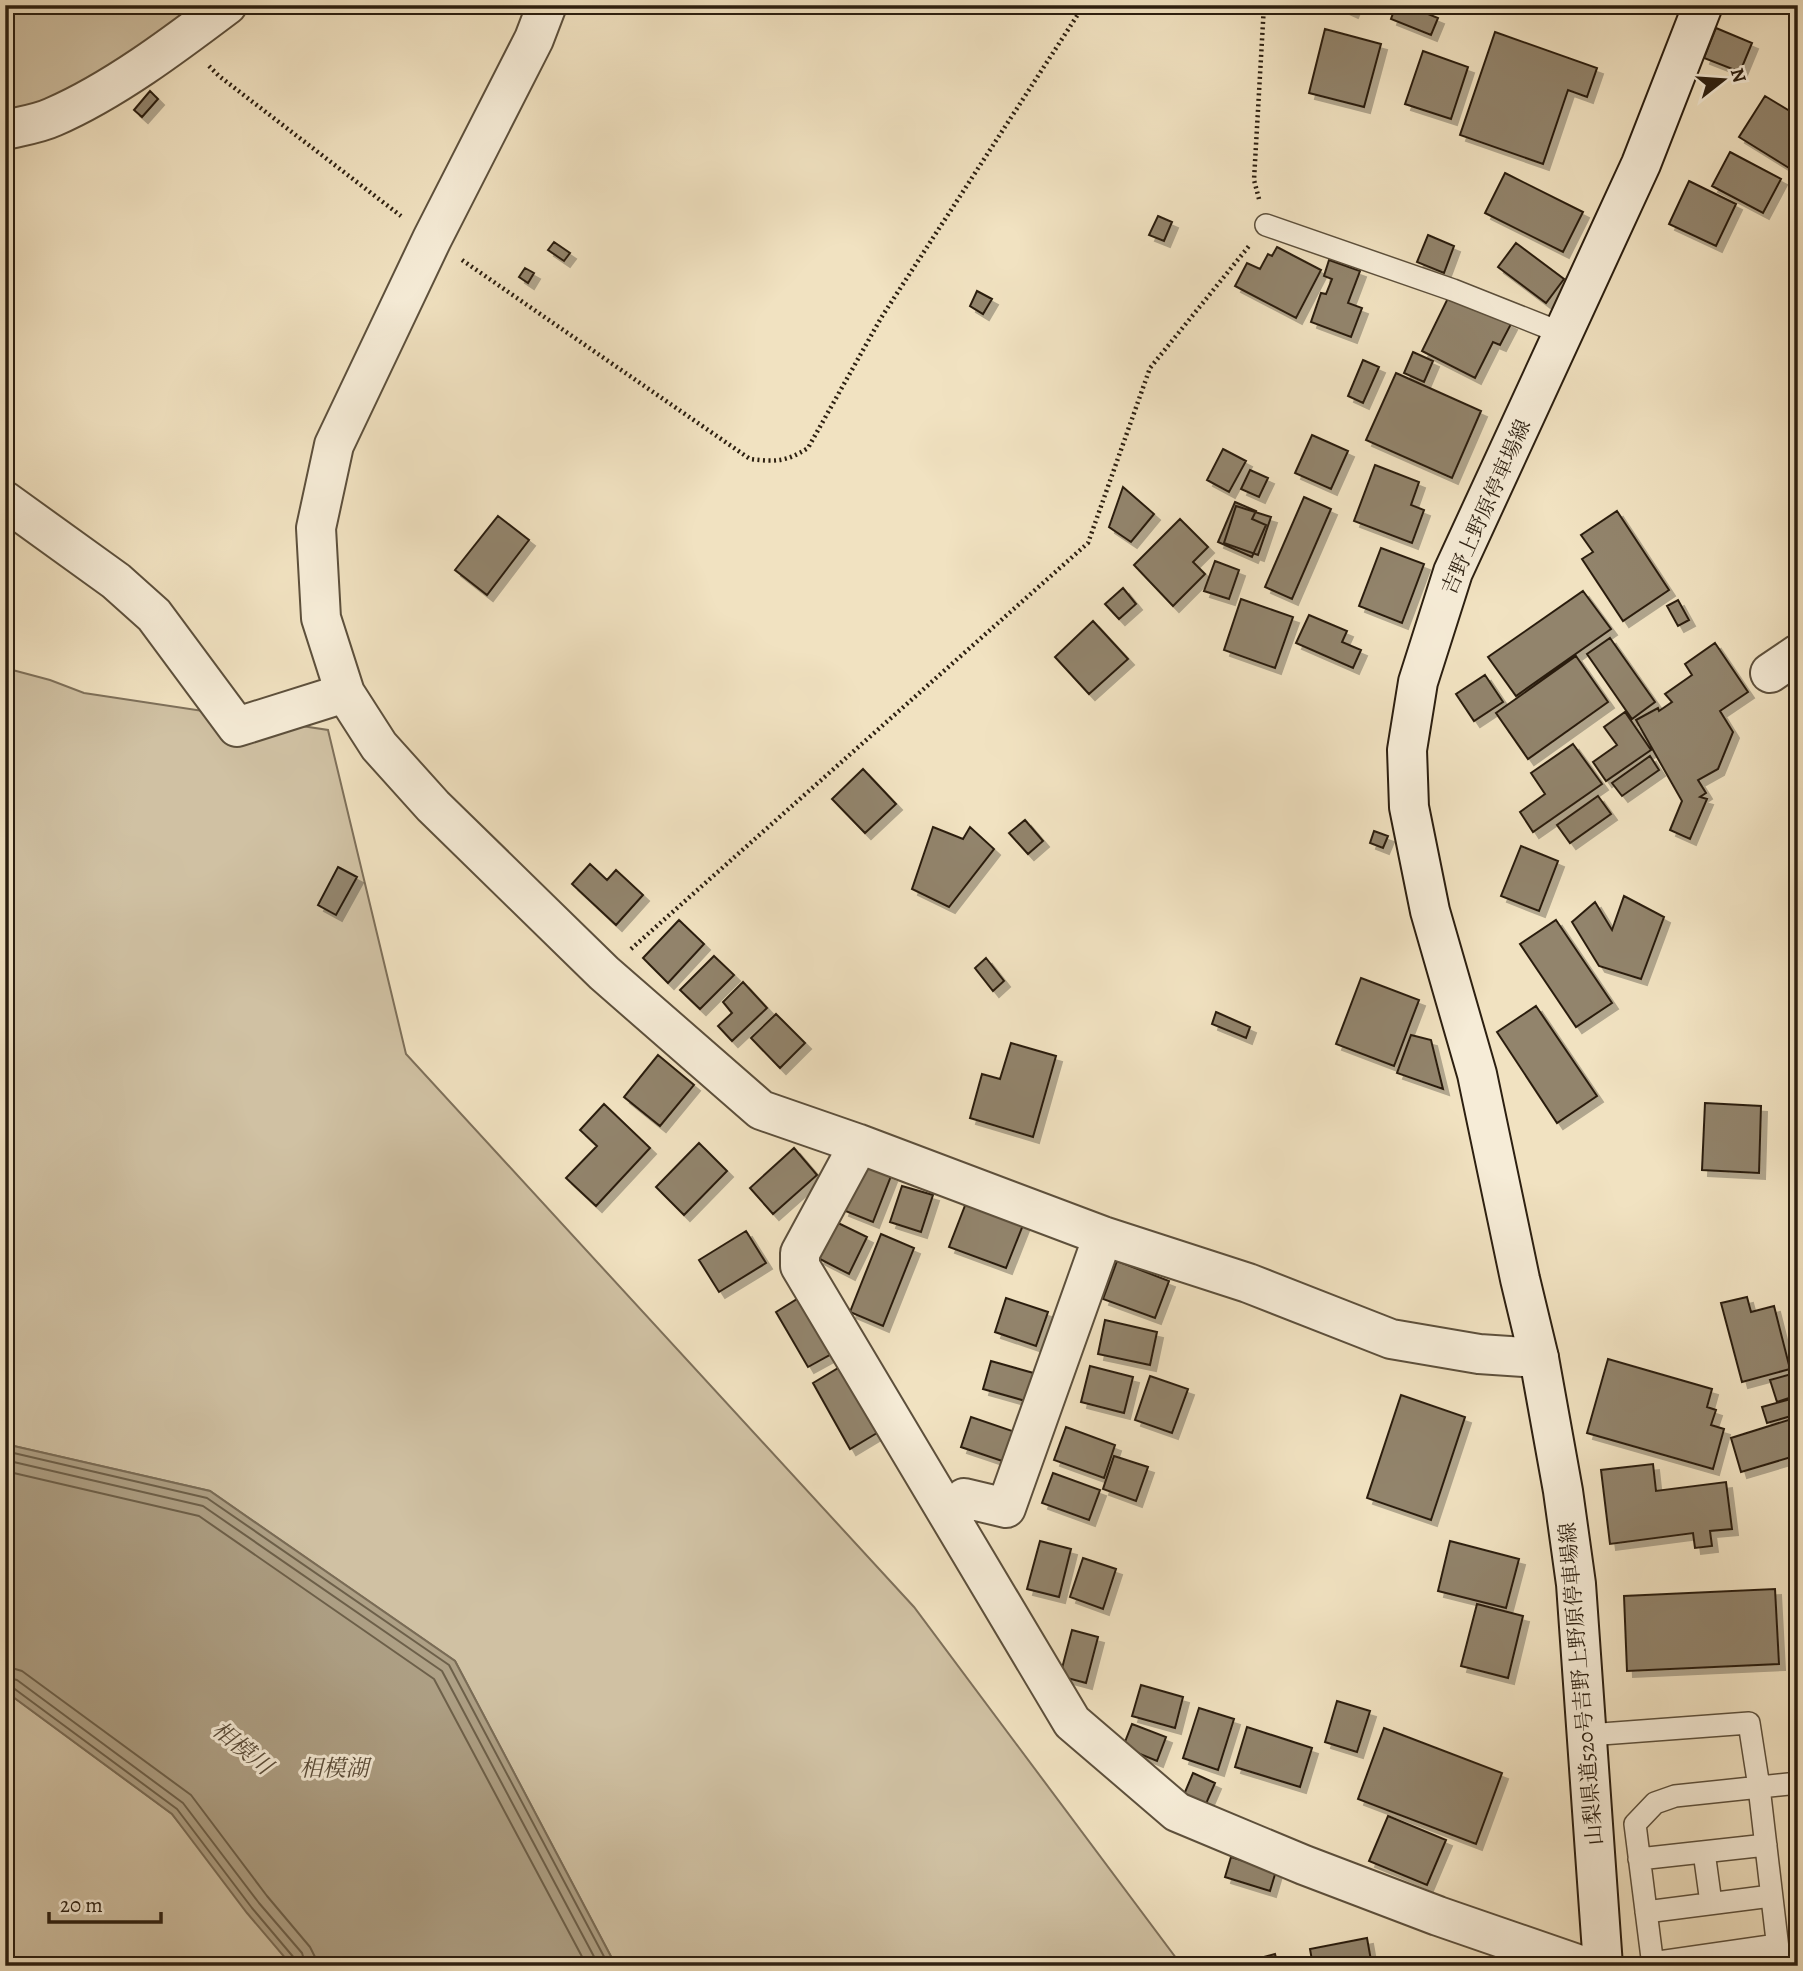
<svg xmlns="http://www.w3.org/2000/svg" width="1803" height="1971" viewBox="0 0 1803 1971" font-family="Alegreya,'Noto Serif JP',serif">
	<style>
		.green { fill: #d0c1a3; stroke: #7e705a; stroke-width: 2 }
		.water { fill: #aea085; stroke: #7a6c56; stroke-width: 2 }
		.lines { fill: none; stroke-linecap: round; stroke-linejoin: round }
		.shore { stroke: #6d604a; stroke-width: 2 }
		.building { fill: #92846c; stroke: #2c1f10; stroke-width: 2; filter: url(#shadow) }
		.lane-casing { stroke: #5d503c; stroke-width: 24 }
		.street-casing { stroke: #5d503c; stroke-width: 42 }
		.secondary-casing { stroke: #2c1f10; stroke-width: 42 }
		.path { stroke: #2c1f10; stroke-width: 4.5; stroke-dasharray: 2 3.5; stroke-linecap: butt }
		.lane { stroke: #f6ecd7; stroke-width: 21 }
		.street { stroke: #f6ecd7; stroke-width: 38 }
		.secondary { stroke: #f6ecd7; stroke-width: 38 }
		.labels { text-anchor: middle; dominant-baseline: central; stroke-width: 6; stroke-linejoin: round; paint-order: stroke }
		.street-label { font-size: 21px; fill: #2c1f10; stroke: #f6ecd7 }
		.water-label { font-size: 23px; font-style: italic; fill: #5a4c39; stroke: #f6ecd7 }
	</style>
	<defs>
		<filter id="shadow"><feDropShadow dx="6" dy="6" stdDeviation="0" flood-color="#0004"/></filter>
	</defs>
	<rect width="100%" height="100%" fill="#f1e2c1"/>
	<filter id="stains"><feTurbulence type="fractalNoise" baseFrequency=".00286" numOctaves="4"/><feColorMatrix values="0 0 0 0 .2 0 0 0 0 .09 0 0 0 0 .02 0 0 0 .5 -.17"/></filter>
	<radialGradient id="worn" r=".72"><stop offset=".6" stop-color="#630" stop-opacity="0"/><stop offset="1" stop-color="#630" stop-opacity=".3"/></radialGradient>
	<path class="green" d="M5 5H210L5 139Z
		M5 668 50 680 84 693 328 730 406 1054 914 1607 1182 1966H616L455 1661 210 1491 5 1444Z
		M1798 1183V1358L1793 1336 1790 1216Z
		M5 1691 172 1814 296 1966H5Z"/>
	<path class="water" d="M5 1444 210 1491 455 1661 616 1966H292L247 1913 172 1814 5 1691Z"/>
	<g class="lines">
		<path class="shore" d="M5 1451 207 1498 449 1665 609 1966
			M5 1460 203 1506 442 1671 599 1966
			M5 1471 199 1516 434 1679 587 1966
			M5 1666 22 1671 191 1795 267 1896 310 1947 315 1957 316 1966
			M5 1677 17 1680 183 1803 259 1903 302 1953 306 1966
			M5 1686 12 1687 177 1809 252 1908 295 1959 297 1966"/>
	</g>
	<path class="building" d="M1337 5H1355L1352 12Z
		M1396 5H1406L1438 18 1431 35 1391 19Z
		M1716 28 1752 43 1740 72 1704 58Z
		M1325 29 1381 44 1364 107 1309 93Z
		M1495 32 1597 68 1587 97 1568 90 1543 164 1460 135Z
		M1423 51 1468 67 1451 119 1405 104Z
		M150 91 158 99 142 117 134 110Z
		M1765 96 1798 116V154L1789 168 1739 137Z
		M1730 152 1781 179 1763 213 1712 186Z
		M1505 173 1583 212 1563 252 1485 213Z
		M1689 181 1736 204 1716 246 1669 224Z
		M1158 216 1172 222 1164 241 1149 235Z
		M1428 235 1454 246 1444 273 1417 262Z
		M554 242 570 253 564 261 548 250Z
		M1516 243 1564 279 1546 303 1498 267Z
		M1277 247 1321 270 1296 318 1235 286 1247 263 1260 269 1268 254 1272 256Z
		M1329 260 1360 271 1348 303 1362 308 1351 337 1311 322 1321 293 1326 294 1332 279 1324 276Z
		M525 268 534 273 528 283 519 277Z
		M977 291 992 299 983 314 970 306Z
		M1450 294 1511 324 1500 345 1493 342 1475 378 1422 351Z
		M1413 352 1433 361 1424 382 1404 373Z
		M1363 360 1379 367 1363 403 1348 396Z
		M1396 373 1481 411 1452 478 1366 440Z
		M1312 435 1348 451 1331 489 1295 473Z
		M1223 449 1246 461 1229 492 1207 480Z
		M1375 465 1419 482 1411 505 1424 510 1412 543 1354 521Z
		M1250 470 1268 478 1259 497 1241 489Z
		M1123 487 1154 514 1131 542 1109 527Z
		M1304 497 1331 509 1292 599 1265 587Z
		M1235 502 1256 511 1252 519 1266 525 1252 557 1218 542Z
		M1236 506 1271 517 1258 555 1224 543Z
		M1617 511 1669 590 1623 621 1582 559 1593 552 1581 535Z
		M498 516 529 540 487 595 455 570Z
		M1180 519 1208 547 1193 562 1205 574 1173 606 1134 565Z
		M1381 548 1424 564 1402 623 1359 606Z
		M1215 561 1239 570 1229 599 1204 591Z
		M1123 588 1136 604 1119 619 1105 604Z
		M1583 591 1611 629 1516 696 1488 657Z
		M1241 599 1293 617 1275 668 1224 650Z
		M1678 600 1689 620 1678 626 1667 606Z
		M1309 615 1347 631 1342 642 1361 650 1353 668 1296 643Z
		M1093 621 1128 659 1089 694 1055 657Z
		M1610 638 1655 702 1632 719 1587 654Z
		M1715 643 1748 692 1720 711 1733 732 1718 769 1698 780 1706 793 1700 797 1707 799 1690 839 1670 830 1682 801 1636 720 1658 708 1659 711 1672 702 1665 694 1692 675 1685 664Z
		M1576 656 1608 702 1528 759 1496 713Z
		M1485 675 1503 702 1474 721 1456 694Z
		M1625 712 1651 750 1606 781 1593 762 1617 745 1604 727Z
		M1573 744 1602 784 1533 832 1520 812 1545 794 1531 773Z
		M1650 756 1659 770 1622 796 1612 783Z
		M863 769 896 804 865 833 832 799Z
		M1598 796 1611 814 1570 843 1557 825Z
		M1025 820 1043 841 1028 854 1009 833Z
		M933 827 963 839 970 827 994 849 949 907 912 889Z
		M1374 831 1388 836 1383 848 1370 843Z
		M1521 846 1558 861 1539 911 1501 896Z
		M590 864 607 880 616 870 643 895 616 925 572 884Z
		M338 867 357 877 336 915 318 905Z
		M1624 896 1664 917 1641 979 1599 966 1572 922 1595 902 1612 930Z
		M679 920 704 944 668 983 643 958Z
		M1556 920 1612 1003 1576 1027 1520 944Z
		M714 956 734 975 700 1009 680 990Z
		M986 958 1004 981 993 991 975 968Z
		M1361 978 1419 1000 1394 1066 1336 1044Z
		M743 982 767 1008 732 1041 718 1026 732 1013 723 1002Z
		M1536 1006 1597 1096 1557 1123 1497 1032Z
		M1216 1012 1250 1027 1246 1038 1212 1024Z
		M776 1014 805 1043 780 1068 751 1038Z
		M1411 1035 1431 1040 1443 1089 1397 1073Z
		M1011 1043 1056 1056 1033 1137 970 1118 982 1074 1000 1079Z
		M658 1055 694 1085 660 1126 624 1097Z
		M1705 1103 1761 1106 1759 1173 1702 1170Z
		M604 1104 650 1148 596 1206 566 1178 597 1146 580 1130Z
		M699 1143 727 1171 684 1215 656 1187Z
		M794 1148 817 1175 773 1214 750 1188Z
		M861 1164 891 1176 873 1222 843 1210Z
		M902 1186 933 1195 921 1232 890 1222Z
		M966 1203 1023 1225 1006 1268 949 1247Z
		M836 1222 867 1237 849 1274 818 1258Z
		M746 1231 766 1263 719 1292 699 1260Z
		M881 1234 914 1248 883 1326 850 1312Z
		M1117 1261 1169 1281 1155 1318 1103 1299Z
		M802 1296 835 1352 808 1367 776 1312Z
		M1747 1297 1751 1312 1774 1306 1790 1369 1742 1382 1721 1303Z
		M1006 1298 1048 1312 1036 1346 995 1332Z
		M1105 1320 1157 1332 1150 1365 1098 1354Z
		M1608 1359 1712 1389 1707 1407 1716 1410 1711 1425 1724 1429 1713 1469 1587 1433Z
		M991 1361 1037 1374 1029 1402 983 1389Z
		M1090 1366 1133 1377 1124 1413 1081 1402Z
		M840 1367 877 1433 850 1449 813 1383Z
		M1795 1373 1798 1395 1777 1402 1770 1380Z
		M1150 1376 1188 1389 1172 1433 1135 1420Z
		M1401 1395 1465 1417 1431 1520 1367 1498Z
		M1798 1397V1414L1767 1423 1762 1407Z
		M971 1417 1021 1434 1011 1464 961 1447Z
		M1798 1417V1455L1741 1472 1731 1438Z
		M1066 1427 1115 1445 1104 1478 1054 1460Z
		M1114 1456 1148 1467 1136 1501 1103 1489Z
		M1653 1464 1656 1491 1726 1482 1732 1529 1710 1531 1712 1546 1695 1548 1693 1533 1610 1544 1601 1470Z
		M1053 1473 1100 1490 1089 1520 1042 1503Z
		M1040 1541 1071 1549 1059 1597 1027 1589Z
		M1450 1541 1519 1559 1506 1608 1438 1591Z
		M1083 1558 1116 1569 1103 1609 1070 1597Z
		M1775 1589 1779 1664 1627 1671 1624 1596Z
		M1477 1604 1523 1616 1508 1678 1461 1666Z
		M1072 1630 1098 1637 1086 1683 1060 1676Z
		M1141 1685 1183 1697 1175 1728 1132 1716Z
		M1337 1701 1370 1711 1357 1752 1325 1742Z
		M1199 1708 1234 1719 1218 1770 1183 1758Z
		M1132 1724 1166 1737 1157 1761 1123 1747Z
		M1247 1727 1312 1748 1300 1787 1235 1767Z
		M1384 1728 1502 1773 1476 1844 1358 1799Z
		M1193 1773 1215 1783 1202 1813 1180 1804Z
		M1388 1816 1446 1840 1427 1885 1369 1861Z
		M1231 1857 1276 1871 1270 1891 1225 1877Z
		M1367 1938 1372 1966H1313L1310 1949Z
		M1275 1954 1278 1966H1250L1249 1961Z"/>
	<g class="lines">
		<g class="lane-casing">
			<path id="lane" d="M1266 225 1453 290 1564 334
				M1588 1735 1749 1723 1759 1787 1780 1966
				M1704 1852 1711 1903
				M1639 1859 1766 1845
				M1646 1912 1771 1896
				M1652 1963 1777 1945
				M1653 1966 1635 1824 1655 1803 1675 1796 1798 1783"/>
		</g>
		<g class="street-casing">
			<path id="street" d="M547 5 534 39 432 239 334 445 316 528 321 618 345 693 379 746 433 806 604 973 761 1110 859 1144 1103 1236 1248 1283 1391 1339 1479 1354 1539 1358
				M5 130C21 126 38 124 53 117 113 91 174 45 227 5
				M5 501 116 581 154 615 237 727 345 693
				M1770 673 1798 654
				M859 1144 800 1253V1266L1072 1722 1177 1812 1304 1865 1438 1916 1583 1966
				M950 1516 964 1498 1006 1508 1103 1236"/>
		</g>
		<g class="secondary-casing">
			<path id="secondary" d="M1603 1966 1576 1584 1563 1491 1539 1358 1520 1279 1477 1074 1430 911 1409 807 1407 750 1418 682 1453 572 1641 164 1703 5"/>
		</g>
		<path class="path" d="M209 66 219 76 401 216
			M1259 199 1254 180 1264 5
			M462 260 750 459C775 462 786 462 808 448L881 318 1084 5
			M631 949 1088 543 1150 368 1249 246"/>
		<use href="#lane" class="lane"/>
		<use href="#street" class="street"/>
		<use href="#secondary" class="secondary"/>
	</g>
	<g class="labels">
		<g class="street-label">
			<text transform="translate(1486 507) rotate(-66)">吉野上野原停車場線</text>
			<text transform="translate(1581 1684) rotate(-95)">山梨県道520号吉野上野原停車場線</text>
		</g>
		<g class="water-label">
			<text transform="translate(242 1748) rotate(39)">相模川</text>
			<text x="334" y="1768">相模湖</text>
		</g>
	</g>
	<rect width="1803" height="1971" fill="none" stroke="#f1e2c1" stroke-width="28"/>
	<rect x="7" y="7" width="1789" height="1957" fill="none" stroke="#2c1f10" stroke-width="3.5"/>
	<rect x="14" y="14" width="1775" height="1943" fill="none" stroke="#2c1f10" stroke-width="2"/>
	<g transform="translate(1723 80) rotate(73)" stroke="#f6ecd7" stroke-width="5" paint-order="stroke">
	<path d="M0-5L12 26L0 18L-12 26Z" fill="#2c1f10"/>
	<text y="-10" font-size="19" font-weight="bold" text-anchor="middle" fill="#2c1f10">N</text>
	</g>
	<path d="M49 1912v10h112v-10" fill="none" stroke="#2c1f10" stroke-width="3.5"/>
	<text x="60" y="1912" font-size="21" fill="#2c1f10" stroke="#f6ecd7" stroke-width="5" paint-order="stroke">20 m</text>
	<rect width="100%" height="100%" filter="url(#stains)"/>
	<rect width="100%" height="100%" fill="url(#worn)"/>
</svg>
